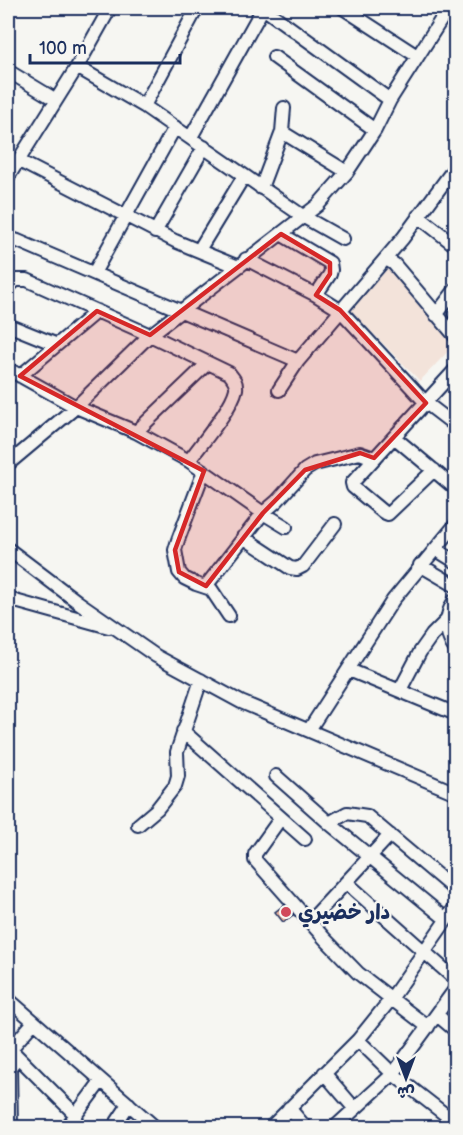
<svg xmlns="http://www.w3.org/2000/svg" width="463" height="1135" viewBox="0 0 463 1135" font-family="'Balsamiq Sans','Playpen Sans Arabic',sans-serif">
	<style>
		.built { fill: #f3e3da }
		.building { fill: #edb6a2; stroke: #1b2f5e; stroke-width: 1.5 }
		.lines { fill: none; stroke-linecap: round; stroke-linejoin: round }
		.minor-casing { stroke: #1b2f5e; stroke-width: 16 }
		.minor { stroke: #f6f6f2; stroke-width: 12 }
		.marked { fill: #d62828; fill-opacity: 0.2; stroke: #d62828; stroke-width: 4.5; stroke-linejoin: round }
		.poi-dot { fill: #d1495b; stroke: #f6f6f2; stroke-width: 2 }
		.labels { text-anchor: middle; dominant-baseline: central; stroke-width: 4.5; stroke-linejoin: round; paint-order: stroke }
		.poi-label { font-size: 21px; font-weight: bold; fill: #1b2f5e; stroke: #f6f6f2; text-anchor: start }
	</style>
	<rect width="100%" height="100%" fill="#f6f6f2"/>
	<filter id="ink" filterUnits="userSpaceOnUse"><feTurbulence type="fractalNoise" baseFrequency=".0167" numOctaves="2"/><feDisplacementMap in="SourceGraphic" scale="12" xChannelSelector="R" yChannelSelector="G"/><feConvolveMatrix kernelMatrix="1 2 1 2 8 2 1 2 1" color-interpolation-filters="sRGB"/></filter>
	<g filter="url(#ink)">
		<path class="built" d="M385 267 392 268 455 340V344L420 381 349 309Z"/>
		<path class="building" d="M284 905 293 915 283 922 275 912Z"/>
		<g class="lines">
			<g class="minor-casing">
				<path id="minor" d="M263 8 390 100
					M343 8 417 56
					M274 57 375 130
					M77 67 144 106 304 217 343 239
					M8 71 56 100
					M144 106 197 8
					M282 132 347 172
					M191 137 263 8
					M19 161 175 241 236 266
					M8 177 77 67 110 8
					M261 188 282 132 284 108
					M418 216 456 246
					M155 232 204 147
					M281 234 330 263 331 270 330 274 316 295
					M8 238 18 241 298 361
					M199 250 244 176
					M246 259 316 295 340 310 426 403 456 426
					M386 259 394 264 456 337
					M94 273 175 127
					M8 287 16 280H27L150 335 229 373C233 378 237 382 236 389 232 408 201 444 189 461
					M436 315 456 289
					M8 325 55 344
					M8 369 76 407 136 432 189 461 263 513 286 527
					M20 376 97 311
					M279 390 298 361 403 238 456 166
					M136 432 208 363
					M394 437 456 489
					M8 464 76 407 150 335 318 205 347 172 375 130 390 100 446 12
					M434 470 388 514 383 512 353 487 352 483 456 369
					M204 471 178 540 175 550 179 572 184 578 196 584 211 589 229 616
					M243 537 290 568 297 569 303 566 335 524
					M8 549 78 602 156 656 241 702 456 793
					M435 549 456 562
					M420 565 456 586
					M206 586 263 513 277 501 305 470 315 464 360 453 374 458
					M456 598C444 615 444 634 456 651
					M8 599 109 627
					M349 670 456 714
					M400 690 420 652 432 635 446 621
					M309 730 393 600 456 524
					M183 731 305 839
					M276 776 329 823 446 919
					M280 819 255 854V860L325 939 358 973 428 1027
					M329 823 347 813 367 816 456 891
					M138 825 157 809 175 786 178 776 177 752 201 680
					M347 883 456 980
					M310 921 390 835
					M8 999 156 1128
					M437 1015 456 1031
					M358 1040 393 1074 456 1123
					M8 1047 75 1114
					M8 1052 33 1023
					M324 1073 355 1109
					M289 1108 306 1128
					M11 1128 10 1067 18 1057
					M66 1128 101 1081
					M113 1128 129 1104
					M270 1128 358 1040 391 999 456 906
					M334 1128 393 1074 456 988"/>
			</g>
			<use href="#minor" class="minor"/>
		</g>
	</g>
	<path class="marked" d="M281 234 330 263V274L316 295 340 310 426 403 374 458 360 453 305 470 263 513 206 586 179 572 175 550 204 471 20 376 97 311 150 335Z"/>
	<circle class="poi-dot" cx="286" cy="912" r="6"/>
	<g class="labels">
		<g class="poi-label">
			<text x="298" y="912">دار خضيري</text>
		</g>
	</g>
	<rect width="463" height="1135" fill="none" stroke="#f6f6f2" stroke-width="30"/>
	<rect x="15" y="15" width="433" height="1105" fill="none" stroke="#1b2f5e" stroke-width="2" filter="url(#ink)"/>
	<g transform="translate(406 1078) rotate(180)" stroke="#f6f6f2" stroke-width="4.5" paint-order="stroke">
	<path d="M0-4.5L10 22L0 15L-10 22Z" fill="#1b2f5e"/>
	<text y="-9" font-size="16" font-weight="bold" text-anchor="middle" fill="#1b2f5e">ش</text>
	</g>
	<path d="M30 54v9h150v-9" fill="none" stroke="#1b2f5e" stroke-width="3"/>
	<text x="39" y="54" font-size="18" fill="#1b2f5e" stroke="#f6f6f2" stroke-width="4.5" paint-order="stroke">100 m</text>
</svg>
